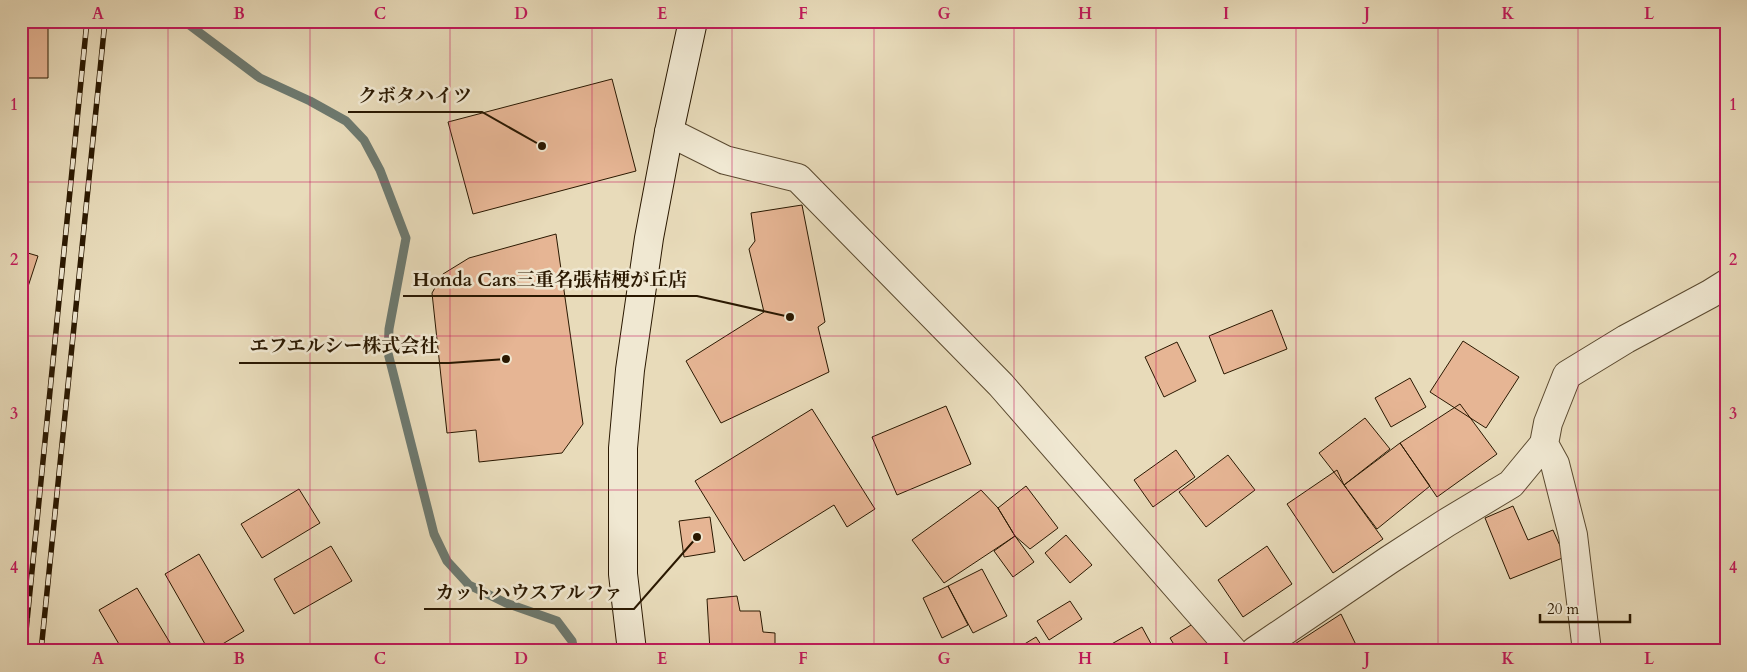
<svg xmlns="http://www.w3.org/2000/svg" width="1747" height="672" viewBox="0 0 1747 672" font-family="Cardo,'Noto Serif JP',serif">
	<style>
		.lines { fill: none; stroke-linecap: round; stroke-linejoin: round }
		.stream { stroke: #6d796f; stroke-width: 9 }
		.building { fill: #e6b594; stroke: #2a1801 }
		.street-casing { stroke: #5a492f; stroke-width: 30 }
		.secondary-casing { stroke: #2a1801; stroke-width: 30 }
		.street { stroke: #f0e8d2; stroke-width: 28 }
		.secondary { stroke: #f0e8d2; stroke-width: 28 }
		.rail-casing { stroke: #2a1801; stroke-width: 5.5 }
		.rail { stroke: #f0e8d2; stroke-width: 4; stroke-dasharray: 11; stroke-linecap: butt }
		.grid { fill: none; stroke: #c2185b; stroke-width: 1; stroke-opacity: 0.55 }
		.leader { fill: none; stroke: #2a1801; stroke-width: 2 }
		.callout-dot { fill: #2a1801; stroke: #f0e8d2; stroke-width: 2 }
		.callout-label { font-size: 19px; text-anchor: middle; font-weight: bold; fill: #2a1801; stroke: #f0e8d2; stroke-width: 5; stroke-linejoin: round; paint-order: stroke }
		.neatline { fill: none; stroke: #c2185b; stroke-width: 2 }
		.grid-label { font-size: 16px; text-anchor: middle; font-weight: bold; fill: #c2185b }
	</style>
	<rect width="100%" height="100%" fill="#e8dbba"/>
	<filter id="stains"><feTurbulence type="fractalNoise" baseFrequency=".004" numOctaves="4"/><feColorMatrix values="0 0 0 0 .2 0 0 0 0 .09 0 0 0 0 .02 0 0 0 .5 -.17"/></filter>
	<radialGradient id="worn" r=".72"><stop offset=".6" stop-color="#630" stop-opacity="0"/><stop offset="1" stop-color="#630" stop-opacity=".3"/></radialGradient>
	<g class="lines">
		<path class="stream" d="M184 21 260 78 310 101 346 121 364 140 380 170 406 238 389 329 388 353 434 534 447 561 469 585 506 603 557 621 572 641 574 651"/>
	</g>
	<path class="building" d="M21 24H48V78H21Z
		M612 79 636 171 473 214 448 122Z
		M21 114 25 116 21 127Z
		M802 205 825 322 818 327 829 372 721 423 686 361 764 312 749 249 755 241 751 213Z
		M556 234 583 424 562 453 479 462 476 430 447 433 432 293 443 274 469 258Z
		M21 251 38 256 22 305 21 304Z
		M1272 310 1287 349 1224 374 1209 336Z
		M1463 341 1519 377 1486 428 1430 392Z
		M1177 342 1196 381 1164 397 1145 357Z
		M1410 378 1426 407 1391 427 1375 398Z
		M1460 404 1497 454 1437 497 1400 443Z
		M946 406 971 464 897 495 872 437Z
		M812 409 875 509 847 527 834 505 744 561 695 481Z
		M1365 418 1390 449 1344 485 1319 453Z
		M1400 443 1430 486 1377 529 1344 485Z
		M1176 450 1195 477 1153 507 1134 480Z
		M1228 455 1255 490 1206 527 1179 492Z
		M1337 470 1344 485 1383 539 1333 573 1287 504Z
		M1026 486 1058 528 1030 549 1015 536 998 508Z
		M299 489 320 523 262 558 241 524Z
		M981 490 998 508 1015 536 944 583 912 540Z
		M1513 506 1528 540 1553 530 1565 557 1510 579 1485 518Z
		M710 517 715 552 684 557 679 521Z
		M1066 535 1092 565 1070 583 1045 553Z
		M1015 536 1034 562 1013 577 994 551Z
		M331 546 352 581 294 614 274 579Z
		M1267 546 1292 584 1243 617 1218 580Z
		M199 554 244 631 211 651H209L165 574Z
		M982 569 1007 616 973 633 948 586Z
		M948 586 968 625 942 638 923 598Z
		M137 588 175 651H123L99 610Z
		M737 596 740 611H760L763 632 775 633V651H710L707 599Z
		M1070 601 1082 619 1049 640 1037 621Z
		M1341 614 1359 651H1284Z
		M1196 622 1213 651H1178L1170 638Z
		M1142 627 1155 651H1099Z
		M1036 637 1045 651H1013Z
		M253 645 256 651H243Z"/>
	<g class="lines">
		<g class="street-casing">
			<path id="street" d="M669 132 725 160 798 178 1001 385 1233 651
				M1255 651 1389 560 1446 523 1511 484 1544 444
				M1587 651 1573 535 1555 464 1544 444 1548 423 1567 375 1626 339 1710 294 1726 284"/>
		</g>
		<g class="secondary-casing">
			<path id="secondary" d="M632 651 623 574V448L630 370 649 238 669 132 693 21"/>
		</g>
		<use href="#street" class="street"/>
		<use href="#secondary" class="secondary"/>
		<g class="rail-casing">
			<path id="rail" d="M24 651 87 21
				M41 651 105 21"/>
		</g>
		<use href="#rail" class="rail"/>
	</g>
	<path class="grid" d="M168 21V651M310 21V651M450 21V651M592 21V651M732 21V651M874 21V651M1014 21V651M1156 21V651M1296 21V651M1438 21V651M1578 21V651M21 182H1726M21 336H1726M21 490H1726"/>
	<path class="leader" d="M542 146L482 112H348M790 317L697 296H403M506 359L449 363H239M697 537L634 609H424"/>
	<g class="callout-dot">
		<circle cx="542" cy="146" r="5"/>
		<circle cx="790" cy="317" r="5"/>
		<circle cx="506" cy="359" r="5"/>
		<circle cx="697" cy="537" r="5"/>
	</g>
	<g class="callout-label">
		<text x="415" y="102">クボタハイツ</text>
		<text x="550" y="286">Honda Cars三重名張桔梗が丘店</text>
		<text x="344" y="352">エフエルシー株式会社</text>
		<text x="529" y="599">カットハウスアルファ</text>
	</g>
	<rect width="1747" height="672" fill="none" stroke="#e8dbba" stroke-width="55"/>
	<path d="M1540 614v8h90v-8" fill="none" stroke="#2a1801" stroke-width="2.5"/>
	<text x="1547" y="614" font-size="15" fill="#2a1801" stroke="#f0e8d2" stroke-width="4" paint-order="stroke">20 m</text>
	<rect x="28" y="28" width="1692" height="616" class="neatline"/>
	<g class="grid-label">
		<text x="98" y="19">A</text>
		<text x="239" y="19">B</text>
		<text x="380" y="19">C</text>
		<text x="521" y="19">D</text>
		<text x="662" y="19">E</text>
		<text x="803" y="19">F</text>
		<text x="944" y="19">G</text>
		<text x="1085" y="19">H</text>
		<text x="1226" y="19">I</text>
		<text x="1367" y="19">J</text>
		<text x="1508" y="19">K</text>
		<text x="1649" y="19">L</text>
		<text x="14" y="110">1</text>
		<text x="1733" y="110">1</text>
		<text x="14" y="265">2</text>
		<text x="1733" y="265">2</text>
		<text x="14" y="419">3</text>
		<text x="1733" y="419">3</text>
		<text x="14" y="573">4</text>
		<text x="1733" y="573">4</text>
		<text x="98" y="664">A</text>
		<text x="239" y="664">B</text>
		<text x="380" y="664">C</text>
		<text x="521" y="664">D</text>
		<text x="662" y="664">E</text>
		<text x="803" y="664">F</text>
		<text x="944" y="664">G</text>
		<text x="1085" y="664">H</text>
		<text x="1226" y="664">I</text>
		<text x="1367" y="664">J</text>
		<text x="1508" y="664">K</text>
		<text x="1649" y="664">L</text>
	</g>
	<rect width="100%" height="100%" filter="url(#stains)"/>
	<rect width="100%" height="100%" fill="url(#worn)"/>
</svg>
